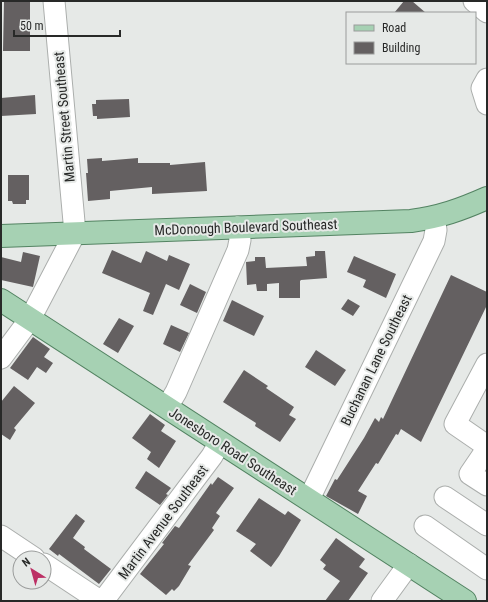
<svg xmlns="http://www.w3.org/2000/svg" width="488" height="602" viewBox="0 0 488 602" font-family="'Roboto Condensed',sans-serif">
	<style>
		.building { fill: #646061 }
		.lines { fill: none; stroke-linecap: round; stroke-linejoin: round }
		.minor-casing { stroke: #abaeac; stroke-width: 23 }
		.major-casing { stroke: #538362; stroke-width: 24 }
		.minor { stroke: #fff; stroke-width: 21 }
		.major { stroke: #a6d1b3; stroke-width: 22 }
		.labels { text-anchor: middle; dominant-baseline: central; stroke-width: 4; stroke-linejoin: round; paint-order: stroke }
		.street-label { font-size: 14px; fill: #282928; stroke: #e6e9e7 }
	</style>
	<rect width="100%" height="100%" fill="#e6e9e7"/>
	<path class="building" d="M4 1H30V51H3Z
		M404 1H412L426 13H394Z
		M35 95 36 114 1 116V98Z
		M129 99 130 117 97 119V116H93L92 104H96V100Z
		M102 158V161L138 158V163H170V165L205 162 207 191 152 194V187L110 191V199L88 201 86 173H88L87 159Z
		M8 175H29V200H26V204H13L12 201H8Z
		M112 250 141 263 146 251 167 261 169 255 190 264 179 290 166 284 153 315 143 311 150 293 102 273Z
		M315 251H325L327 278 301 280 300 281V298H279V283L267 284V291H257L256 284 247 285 246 262 255 261V257H265L266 268 307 266 306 257 315 256Z
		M23 252 40 256 33 287 1 280V257L21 262Z
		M354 256 396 274 386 298 363 287 366 280 347 272Z
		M451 275 487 292V305L421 442 401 429 398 435 396 434 378 464 376 463 358 491 367 496 358 514 326 496 335 479 337 480 364 438 375 418 379 422 381 417 383 419Z
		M190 284 206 292 197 313 180 305Z
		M348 299 360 306 353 316 341 309Z
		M232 300 264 316 254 336 223 321Z
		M119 318 134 326 118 353 103 344Z
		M171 325 189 333 180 352 163 344Z
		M33 337 50 349 44 357 53 363 46 373 37 367 28 380 10 368Z
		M316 350 346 370 335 386 305 367Z
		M244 370 268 386 266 388 294 407 289 415 296 419 280 442 255 426 256 423 223 402Z
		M14 386 35 403 14 428 16 430 10 440 1 434V402Z
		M150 414 165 425 161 431 176 441 159 468 147 459 151 452 132 438Z
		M146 471 171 488 166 494 168 495 160 505 135 488Z
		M218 477 234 488 216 513 220 516 212 528 214 530 188 565 191 566 179 586 174 591 172 589 166 595 140 574 164 544 162 543 175 526 179 528 211 483 212 485Z
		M259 498 285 515 288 511 301 520 279 556 271 567 250 551 256 544 236 531Z
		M76 514 85 521 73 538 85 547 84 549 111 569 99 584 59 554 58 556 49 549Z
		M336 538 365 559 359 567 368 573 348 601H325L340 581 323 569 326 565 320 560Z"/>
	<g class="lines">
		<g class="minor-casing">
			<path id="minor" d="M474 1 487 12
				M487 79 482 88 487 104
				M1 358 30 319 75 233 54 1
				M487 364 455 424 487 446
				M167 407 176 392 238 250 240 240 238 227
				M487 449 470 474 487 485
				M445 497 487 525
				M309 499 434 241 436 230 434 218
				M425 526 487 569
				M1 536 34 558
				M44 564 100 601
				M103 601 212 456 220 442
				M382 601 409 564"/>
		</g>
		<g class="major-casing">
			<path id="major" d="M1 236 411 221C440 217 460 210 487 198
				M1 300 465 601"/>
		</g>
		<use href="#minor" class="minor"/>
		<use href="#major" class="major"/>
	</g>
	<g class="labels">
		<g class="street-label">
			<text transform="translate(64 117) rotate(-95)">Martin Street Southeast</text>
			<text transform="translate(246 227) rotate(-2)">McDonough Boulevard Southeast</text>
			<text transform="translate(376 360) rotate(-64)">Buchanan Lane Southeast</text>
			<text transform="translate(233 451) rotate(33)">Jonesboro Road Southeast</text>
			<text transform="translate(163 522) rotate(-53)">Martin Avenue Southeast</text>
		</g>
	</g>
	<rect width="488" height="602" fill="none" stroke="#282928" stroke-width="4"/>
	<rect x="346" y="12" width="130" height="52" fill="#e6e9e7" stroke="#9a9c9b"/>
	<rect x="354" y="25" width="20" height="6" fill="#a6d1b3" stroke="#9a9c9b"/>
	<text x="382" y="32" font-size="12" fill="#282928">Road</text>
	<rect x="354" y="42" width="20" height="12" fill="#646061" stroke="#9a9c9b"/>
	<text x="382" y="52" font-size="12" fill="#282928">Building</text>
	<g transform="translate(32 570) rotate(323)"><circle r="19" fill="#e6e9e7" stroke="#9a9c9b"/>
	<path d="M0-3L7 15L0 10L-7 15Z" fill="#bc3065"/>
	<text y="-6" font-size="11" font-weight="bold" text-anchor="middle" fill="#282928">N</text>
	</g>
	<path d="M14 30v6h106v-6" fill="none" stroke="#282928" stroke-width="2"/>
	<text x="20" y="30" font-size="12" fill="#282928" stroke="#e6e9e7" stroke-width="3" paint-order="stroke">50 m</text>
</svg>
